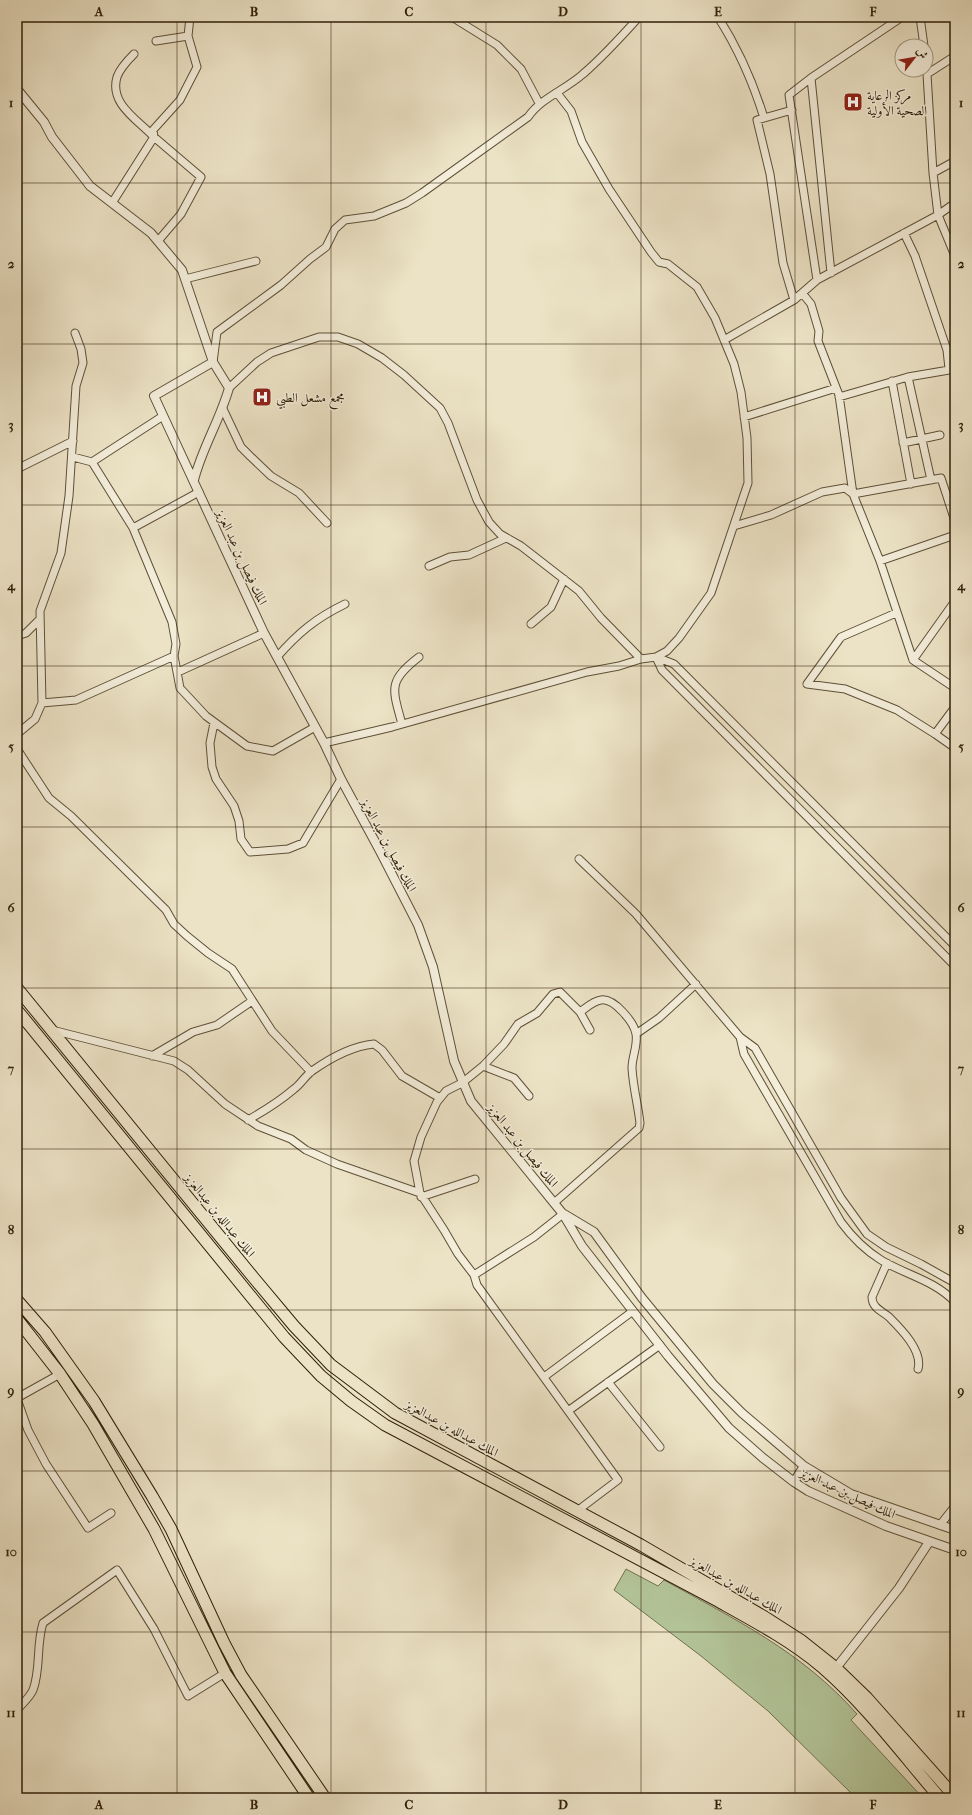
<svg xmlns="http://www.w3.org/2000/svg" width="972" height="1815" viewBox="0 0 972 1815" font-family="'IM FELL French Canon',Amiri,serif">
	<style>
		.green { fill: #b3c599; stroke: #717250 }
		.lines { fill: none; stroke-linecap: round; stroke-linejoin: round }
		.minor-casing { stroke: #5e5038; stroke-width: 9 }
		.tertiary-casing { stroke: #5e5038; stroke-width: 10 }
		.primary-casing { stroke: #2f1f08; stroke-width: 13 }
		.minor { stroke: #f3edda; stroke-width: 7 }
		.tertiary { stroke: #f3edda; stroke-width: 8 }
		.primary { stroke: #ece3c6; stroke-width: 11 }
		.grid { fill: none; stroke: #2f1f08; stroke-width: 1; stroke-opacity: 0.55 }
		.labels { text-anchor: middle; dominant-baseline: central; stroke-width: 3; stroke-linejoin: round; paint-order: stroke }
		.poi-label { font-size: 13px; fill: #2f1f08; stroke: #f3edda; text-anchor: start }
		.street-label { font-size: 13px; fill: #2f1f08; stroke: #f3edda }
		.neatline { fill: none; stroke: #2f1f08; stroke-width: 1.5 }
		.grid-label { font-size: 13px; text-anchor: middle; font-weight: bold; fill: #2f1f08 }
	</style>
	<rect width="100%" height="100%" fill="#ece3c6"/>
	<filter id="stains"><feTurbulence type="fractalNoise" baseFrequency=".005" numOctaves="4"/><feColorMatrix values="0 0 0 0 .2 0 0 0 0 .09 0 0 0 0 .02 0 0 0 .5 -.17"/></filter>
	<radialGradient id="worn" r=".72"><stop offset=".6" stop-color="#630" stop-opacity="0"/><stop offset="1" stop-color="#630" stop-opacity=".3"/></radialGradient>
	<path class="green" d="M626 1569 658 1586 664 1580C736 1620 801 1651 857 1714L851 1720 923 1798H856L768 1711 701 1656 614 1590Z"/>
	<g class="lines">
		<g class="minor-casing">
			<path id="minor" d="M452 17 497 45 521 69 539 103
				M718 17C739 50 753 82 764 118
				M920 17 924 46
				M156 41 188 36
				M134 54C128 60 120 68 117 77 109 104 138 120 154 137L153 130 180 100 197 67 188 36 190 17
				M811 78 789 95 817 280
				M792 110 757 120 770 174 783 263 794 300
				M933 173 927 74 955 56
				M112 203 154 137 201 177 181 214 158 241
				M955 203 938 215 955 256
				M904 233 915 256 947 350 949 369
				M831 273 811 78 902 17
				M185 279 256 261
				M802 293 811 304 819 331 818 341 839 395 853 494
				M724 340 794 300 817 280 938 215 933 173 955 161
				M213 362 217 332 281 285 310 259 326 247 335 229 345 220 374 216 406 203 422 193 528 117C541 98 565 90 583 74 603 57 621 37 639 17
				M908 377 931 480
				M892 381 911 484
				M229 388 257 362 271 353 319 337H338L358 344 382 358 404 375 440 408 448 423 477 500 489 522 500 534 521 546 579 591 601 618 641 659
				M839 397 908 377 955 369
				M223 409 241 447 250 456 271 476 299 493 327 523
				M744 417 836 388
				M903 443 940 435
				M73 457 92 462 133 528 172 622 176 644 174 656 180 688 206 716 247 746 273 751 315 727
				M92 462 163 416
				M17 469 73 441
				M955 521 941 478 853 494 880 561 913 660 955 688
				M734 526 771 515 822 492 845 488 853 494
				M133 528 199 492
				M880 561 955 535
				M429 566 450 557 469 555 506 538
				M896 613 841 637 807 684 845 689 897 710 935 734
				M531 624 551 607 564 579
				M17 636 26 633 39 620
				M277 657C298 633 316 618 345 604
				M656 657 662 670 955 966
				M656 657 674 664 955 946
				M913 660 955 601
				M178 672 264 633
				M42 703 76 700 174 656
				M955 707 935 734 955 748
				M214 723 210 743 212 767 216 779 234 806 239 821 241 839 250 852 288 849 303 843 341 779
				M402 724C392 688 388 681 419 657
				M17 734 35 719 42 703 40 611 61 553 69 496 76 386 83 363 81 349 75 333
				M324 743 392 727 587 672 619 666 641 659 656 657 667 651 679 638 711 593 748 483 747 438 741 392 734 364 715 318 697 287 668 264 659 262 651 252 609 189 582 142 571 111 557 93
				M17 749 49 798 71 816 166 910 174 924 187 936 208 953 232 969 272 1031 311 1072
				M579 859 636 914 740 1037
				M52 1030 174 1061 188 1070 225 1104 258 1126 291 1139 306 1150 337 1164 420 1193 444 1230 458 1254 474 1275 534 1237 563 1214
				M636 1034 659 1018 696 984
				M152 1056 193 1032 217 1025 252 1001
				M483 1066 514 1078 529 1096
				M248 1120C264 1111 280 1101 294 1089 301 1084 305 1076 312 1071 329 1059 353 1046 374 1044L382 1050 402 1076 440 1098
				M420 1193 414 1161 421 1137 437 1102 446 1091 462 1083 483 1066 504 1044 518 1024 537 1013 553 994 560 992 580 1012 590 1030
				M421 1197 475 1179
				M554 1203 639 1128 640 1123C638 1105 633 1087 632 1068 632 1057 638 1045 636 1034 634 1022 614 998 601 1000 593 1001 586 1008 580 1012
				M887 1263 872 1297C872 1308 882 1311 889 1317 901 1329 923 1351 918 1369
				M474 1275 477 1285 618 1480 577 1511
				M955 1283 921 1264 886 1247 867 1234 841 1198 755 1048 740 1037 744 1054 841 1222C852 1237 865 1250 881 1260 906 1275 934 1280 955 1302
				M544 1377 633 1311
				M608 1382 660 1447
				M17 1398 60 1374
				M17 1399 28 1430 46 1464 88 1528 111 1513
				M568 1411 660 1345
				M940 1525 955 1506
				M17 1710C22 1704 30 1697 33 1690 41 1669 36 1645 43 1623L117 1570 154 1629 188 1696 225 1673"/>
		</g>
		<g class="tertiary-casing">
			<path id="tertiary" d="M17 89 44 122 52 137 90 186 151 233 182 270 213 362 229 388C220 420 202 448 194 480
				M213 362 154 396 264 633 324 743 341 779 380 851 418 925 433 967 454 1061 471 1101 563 1214 582 1246 668 1356 729 1428 763 1458 794 1482 808 1491 886 1526 955 1550
				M564 1214 594 1232 642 1298 713 1384 742 1413 804 1466 851 1494 955 1530
				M794 1482 804 1466
				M836 1668 899 1588 929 1542"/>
		</g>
		<g class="primary-casing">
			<path id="primary" d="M17 988 253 1277 294 1326 331 1365 395 1413 641 1545 763 1616 802 1641 836 1668 867 1698 955 1797
				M17 1010 284 1337 321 1376 351 1401 385 1425 716 1600C752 1620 790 1640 822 1667 866 1705 902 1754 940 1798
				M17 1300 45 1332 94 1401 152 1496 171 1529 224 1643 241 1675 325 1798
				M17 1319 60 1374 93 1424 154 1529 225 1673 309 1798"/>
		</g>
		<use href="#minor" class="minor"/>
		<use href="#tertiary" class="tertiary"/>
		<use href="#primary" class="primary"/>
	</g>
	<path class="grid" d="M177 17V1798M331 17V1798M486 17V1798M641 17V1798M795 17V1798M17 183H955M17 344H955M17 505H955M17 666H955M17 827H955M17 988H955M17 1149H955M17 1310H955M17 1471H955M17 1632H955"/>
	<defs>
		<g id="hospital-square" transform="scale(1)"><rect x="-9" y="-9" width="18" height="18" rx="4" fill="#8f2418" stroke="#f3edda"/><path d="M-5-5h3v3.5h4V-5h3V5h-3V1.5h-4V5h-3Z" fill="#fff"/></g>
	</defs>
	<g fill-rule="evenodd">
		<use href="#hospital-square" x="853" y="102"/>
		<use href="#hospital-square" x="262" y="397"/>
	</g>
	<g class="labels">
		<g class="poi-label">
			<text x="867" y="95">مركز الرعاية<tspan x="867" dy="15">الصحية الأولية</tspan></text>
			<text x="276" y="397">مجمع مشعل الطبي</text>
		</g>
		<g class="street-label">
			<text transform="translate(242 557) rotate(65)">الملك فيصل بن عبد العزيز</text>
			<text transform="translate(389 845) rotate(62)">الملك فيصل بن عبد العزيز</text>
			<text transform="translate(523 1145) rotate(51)">الملك فيصل بن عبد العزيز</text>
			<text transform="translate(220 1215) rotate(51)">الملك عبدالله بن عبدالعزيز</text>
			<text transform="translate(452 1428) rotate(29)">الملك عبدالله بن عبدالعزيز</text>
			<text transform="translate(848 1493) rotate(25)">الملك فيصل بن عبد العزيز</text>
			<text transform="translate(736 1585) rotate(30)">الملك عبدالله بن عبدالعزيز</text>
		</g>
	</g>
	<rect width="972" height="1815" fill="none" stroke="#ece3c6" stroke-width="44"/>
	<g transform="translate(914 58) rotate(59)"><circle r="19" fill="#f3edda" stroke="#a59b86"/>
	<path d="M0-3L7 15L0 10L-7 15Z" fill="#8f2418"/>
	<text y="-6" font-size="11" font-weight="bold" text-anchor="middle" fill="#2f1f08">ش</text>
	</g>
	<rect x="22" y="22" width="928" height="1771" class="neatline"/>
	<g class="grid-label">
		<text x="99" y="16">A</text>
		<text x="254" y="16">B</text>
		<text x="409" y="16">C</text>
		<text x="563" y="16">D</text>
		<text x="718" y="16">E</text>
		<text x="873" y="16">F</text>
		<text x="11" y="107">1</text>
		<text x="961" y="107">1</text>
		<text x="11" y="268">2</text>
		<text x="961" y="268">2</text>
		<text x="11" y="429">3</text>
		<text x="961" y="429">3</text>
		<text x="11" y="590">4</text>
		<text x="961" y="590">4</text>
		<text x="11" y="751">5</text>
		<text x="961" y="751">5</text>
		<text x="11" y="912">6</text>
		<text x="961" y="912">6</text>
		<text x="11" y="1073">7</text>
		<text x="961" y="1073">7</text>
		<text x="11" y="1234">8</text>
		<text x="961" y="1234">8</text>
		<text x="11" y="1395">9</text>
		<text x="961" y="1395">9</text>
		<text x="11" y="1556">10</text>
		<text x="961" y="1556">10</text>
		<text x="11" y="1717">11</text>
		<text x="961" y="1717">11</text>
		<text x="99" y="1809">A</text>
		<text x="254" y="1809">B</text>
		<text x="409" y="1809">C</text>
		<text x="563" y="1809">D</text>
		<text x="718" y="1809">E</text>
		<text x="873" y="1809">F</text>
	</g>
	<rect width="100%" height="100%" filter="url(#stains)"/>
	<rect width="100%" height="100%" fill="url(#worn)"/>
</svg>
